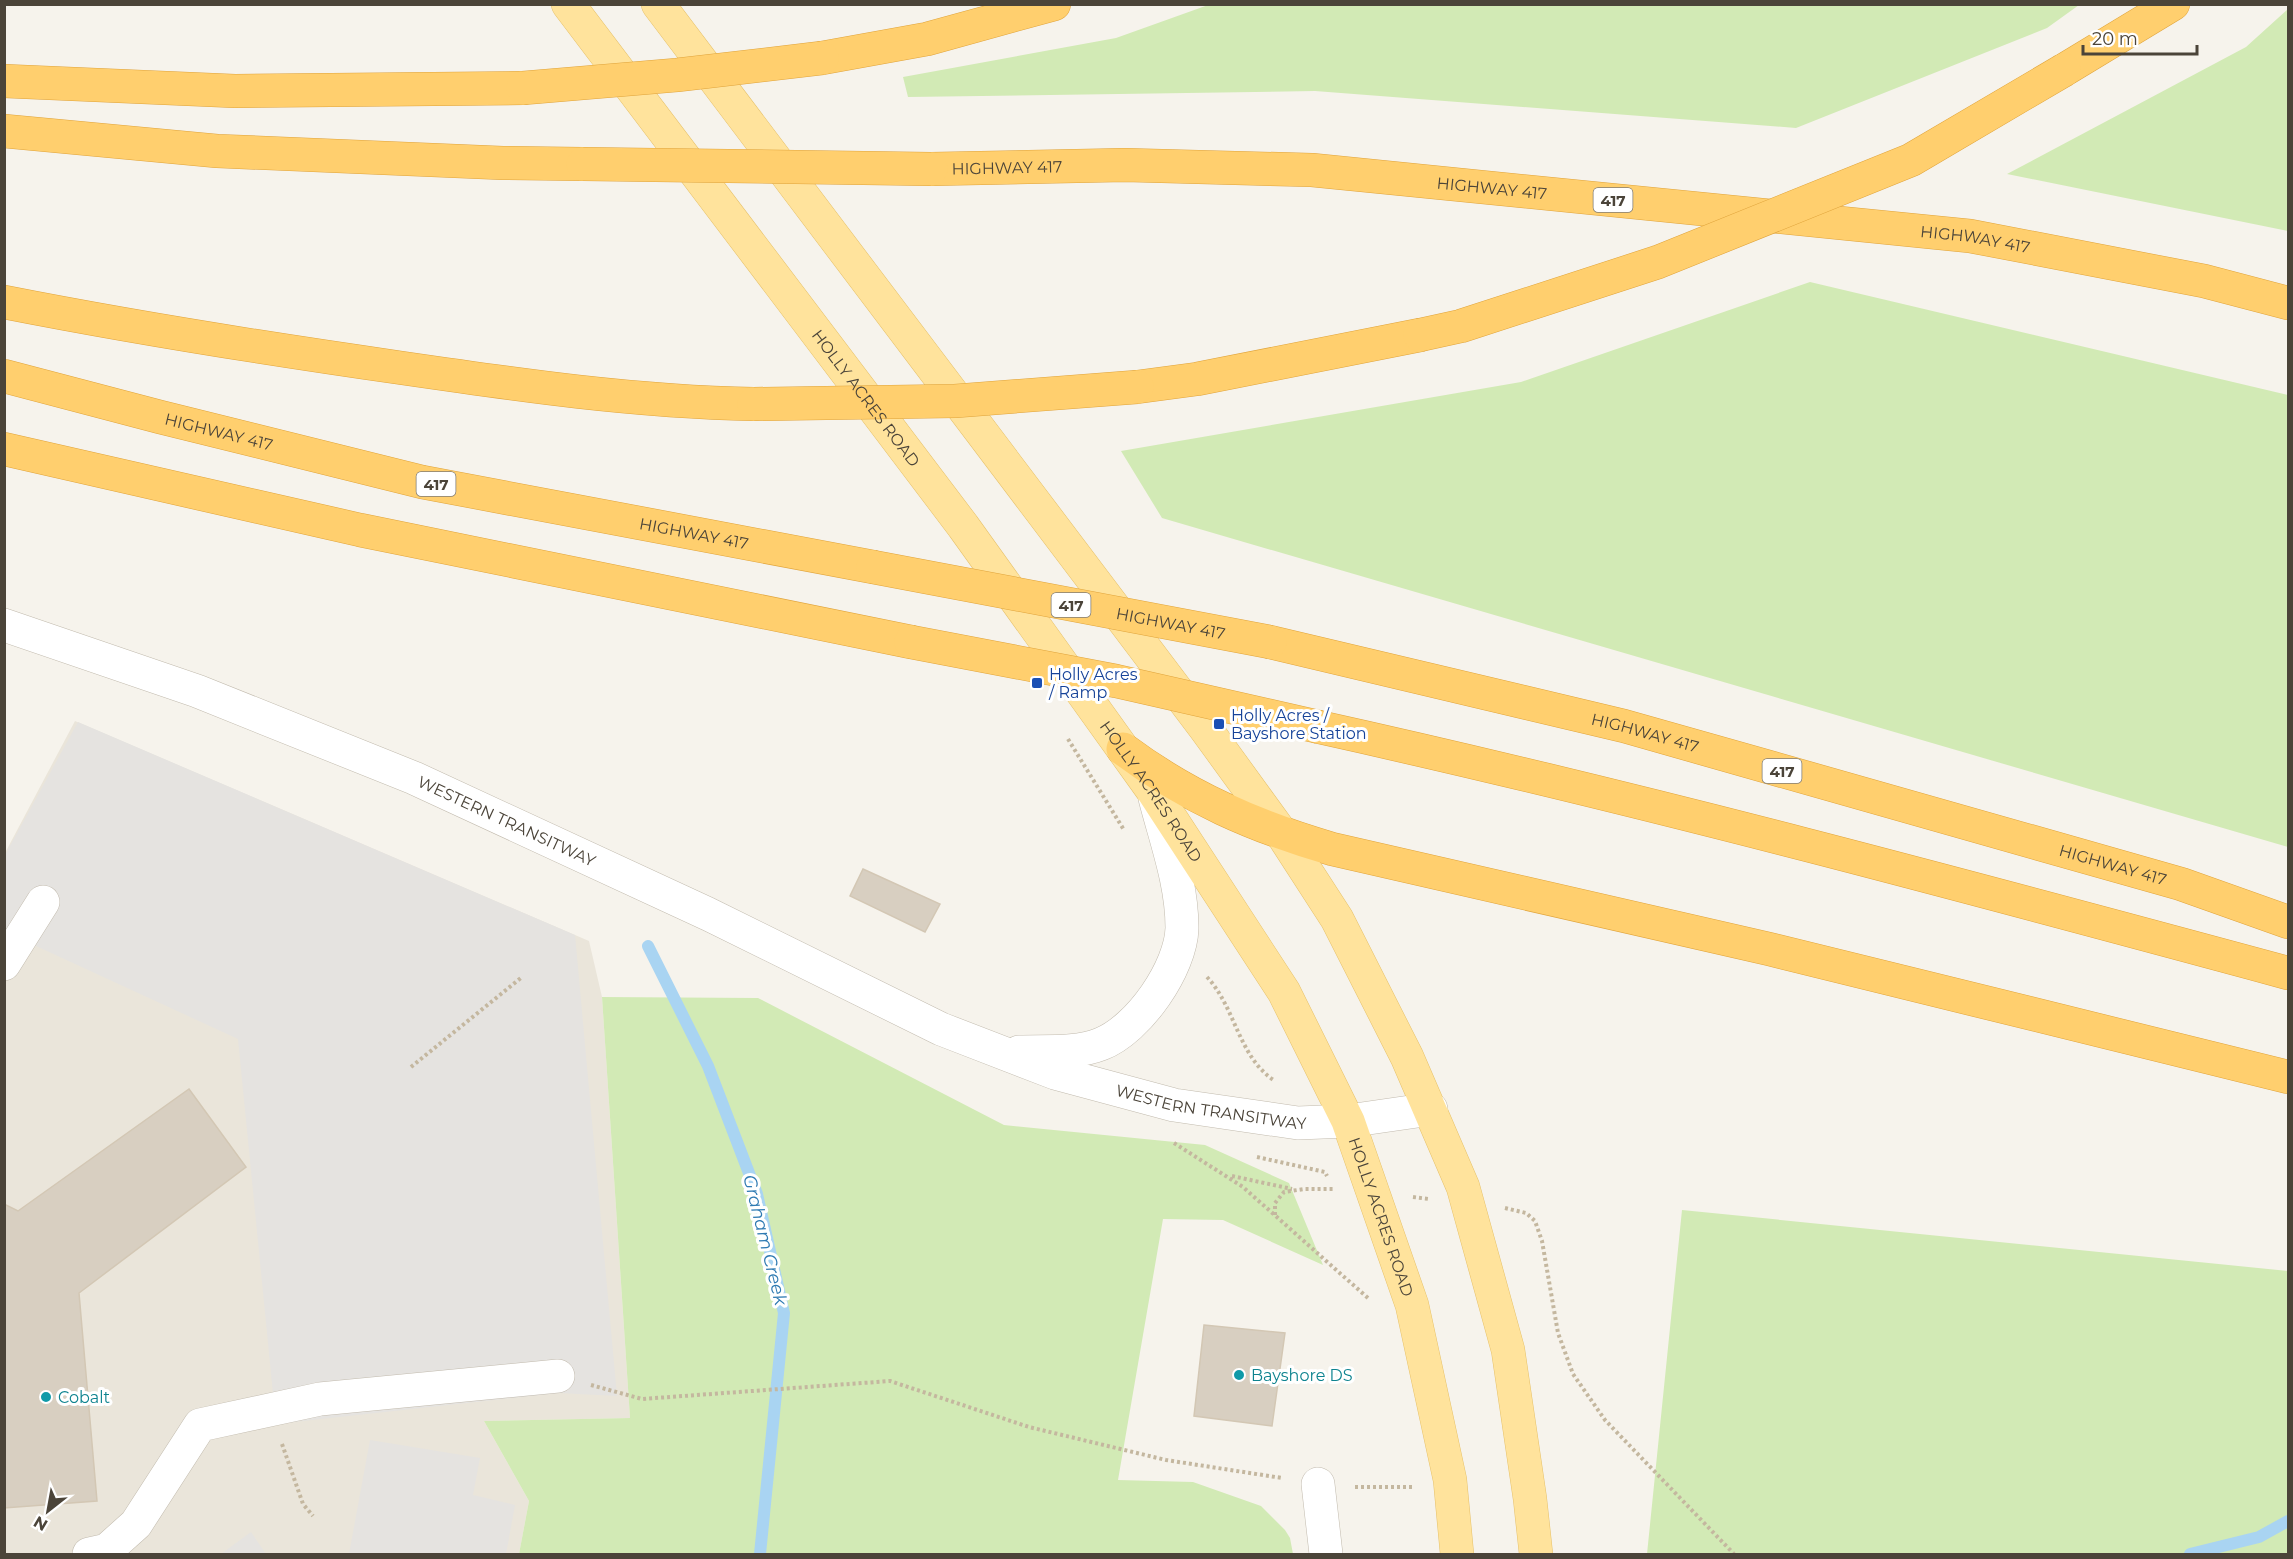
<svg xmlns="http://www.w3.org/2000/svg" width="2293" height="1559" viewBox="0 0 2293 1559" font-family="Montserrat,sans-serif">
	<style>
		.residential { fill: #eae5da }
		.green { fill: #d2eab5 }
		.parking { fill: #e5e3e0 }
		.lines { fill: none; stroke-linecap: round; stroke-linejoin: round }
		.stream { stroke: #a9d4f2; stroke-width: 12 }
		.building { fill: #d8cfc1; stroke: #d3c7b4; stroke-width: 1.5 }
		.minor-casing { stroke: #c2bbae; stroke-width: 34 }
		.major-casing { stroke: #e6c16a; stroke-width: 34 }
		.highway-casing { stroke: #e0a43c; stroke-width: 34 }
		.path { stroke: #c4b79f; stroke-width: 4; stroke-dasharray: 3 3; stroke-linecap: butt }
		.minor { stroke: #fff; stroke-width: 33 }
		.major { stroke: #ffe39c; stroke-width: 33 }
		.highway { stroke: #ffcf6e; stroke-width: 33 }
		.highway-bridge-casing { stroke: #e0a43c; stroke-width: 34; stroke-linecap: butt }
		.highway-bridge { stroke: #ffcf6e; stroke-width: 33 }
		.transit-dot { fill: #1a4fb4; stroke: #fff; stroke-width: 2 }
		.culture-dot { fill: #0f9aa8; stroke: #fff; stroke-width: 2 }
		.labels { text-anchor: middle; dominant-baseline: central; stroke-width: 6; stroke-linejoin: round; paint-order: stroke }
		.shield { fill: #fff; stroke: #817c74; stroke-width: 1.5 }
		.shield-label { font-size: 15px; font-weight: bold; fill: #4b4439 }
		.street-label { font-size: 16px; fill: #4b4439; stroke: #fff }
		.transit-label { font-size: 16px; fill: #164399; stroke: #fff; text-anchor: start }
		.culture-label { font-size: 16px; fill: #0d838f; stroke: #fff; text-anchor: start }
		.water-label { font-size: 18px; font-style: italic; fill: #2e7ab2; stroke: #fff }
	</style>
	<rect width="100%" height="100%" fill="#f6f3ec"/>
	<path class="residential" d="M75 721 589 941 602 997 630 1418 484 1421 529 1501 519 1554H5V853Z"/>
	<path class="green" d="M1211 4H2079V5L2047 28 1796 128 1315 91 908 97 903 77 1116 38Z
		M2288 9V231L2007 174 2246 47Z
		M1810 282 2288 395V847L1162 518 1121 451 1521 382Z
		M602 997 758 998 1004 1125 1205 1145 1289 1183 1323 1265 1223 1220 1163 1219 1118 1480 1193 1482 1261 1506 1285 1530 1290 1538 1293 1554H519L529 1501 484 1421 630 1418Z
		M1682 1210 2288 1271V1554H1647Z"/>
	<path class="parking" d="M78 722 575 935 617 1396 559 1393 276 1424 238 1039 10 934 5 939V855Z
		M370 1440 480 1458 473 1495 515 1505 506 1554H349Z
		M251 1532 266 1554H221Z"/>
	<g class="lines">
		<path class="stream" d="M648 946 708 1066 757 1194 784 1313 760 1554
			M2190 1554 2259 1537 2288 1521"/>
	</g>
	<path class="building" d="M863 869 940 904 925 932 850 896Z
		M189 1089 246 1167 79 1293 97 1501 4 1508V1204L18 1211Z
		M1204 1325 1285 1333 1272 1426 1194 1416Z"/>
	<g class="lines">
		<g class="minor-casing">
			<g id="minor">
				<path id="s1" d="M4 625 197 691 414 778 708 914 941 1029 1055 1073 1174 1105 1298 1123 1348 1121 1431 1109"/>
				<path d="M4 964 43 902"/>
				<path d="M1019 1052C1046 1051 1076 1054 1101 1044 1139 1029 1181 968 1182 928 1182 883 1166 841 1155 798"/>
				<path d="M1318 1484 1326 1554"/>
				<path d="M89 1554 107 1550 136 1524 200 1425 320 1399 558 1376"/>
			</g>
		</g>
		<g class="major-casing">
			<g id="major">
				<path id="s2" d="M568 4 963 526 1153 791 1284 992 1348 1121 1412 1305 1450 1480 1457 1554"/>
				<path d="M658 4 1205 728 1282 834 1337 919 1407 1057 1463 1187 1508 1350 1530 1499 1536 1554"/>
			</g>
		</g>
		<g class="highway-casing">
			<g id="highway">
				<path d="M822 58 927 39 1054 4"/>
				<path d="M2064 70 2173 4"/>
				<path d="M4 81 235 91 523 88"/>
				<path d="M4 131 217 151 503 163 583 164"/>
				<path id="s3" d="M931 169 1125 165 1312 170 1970 236 2204 281 2288 303"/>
				<path d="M4 302C136 328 269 349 402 368 519 385 636 402 754 404"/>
				<path id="s4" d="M4 376 160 417 422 482 873 567"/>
				<path d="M1137 387 1197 379 1420 335"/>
				<path d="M4 449 360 530 911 642"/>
				<path id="s5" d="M1270 642 1624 726 2181 884 2288 922"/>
				<path d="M1319 727C1644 799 1966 886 2288 973"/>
				<path d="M1123 749C1187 797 1256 827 1332 849L1769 949 2288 1077"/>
			</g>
		</g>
		<path class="path" d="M1068 739 1124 830
			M1207 977C1236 1008 1238 1057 1275 1081
			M411 1067 522 977
			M1174 1143 1243 1187 1369 1299
			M1257 1157 1325 1172 1327 1176
			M1232 1176 1292 1189
			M1413 1197 1429 1199
			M1505 1208 1526 1213 1535 1221 1542 1241 1558 1333 1573 1374 1605 1420 1734 1554
			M1275 1215V1203L1284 1192 1304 1189H1334
			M591 1385 642 1399 890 1381 1029 1427 1166 1460 1282 1478
			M282 1444 303 1504 313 1516
			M1355 1487H1414"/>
		<use href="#minor" class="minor"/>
		<use href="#major" class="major"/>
		<use href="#highway" class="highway"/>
		<g class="highway-bridge-casing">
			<g id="highway-bridge">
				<path d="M523 88 677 75 822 58"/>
				<path d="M583 164 931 169"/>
				<path d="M1420 335 1461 326 1658 262 1911 160 2064 70"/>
				<path d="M754 404 955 401 1137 387"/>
				<path id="s6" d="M873 567 1270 642"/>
				<path d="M911 642 1116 681 1319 727"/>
			</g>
		</g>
		<use href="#highway-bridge" class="highway-bridge"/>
	</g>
	<g class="transit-dot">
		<rect x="1031" y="677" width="12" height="12" rx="3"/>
		<rect x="1213" y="718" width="12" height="12" rx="3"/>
	</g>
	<g class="culture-dot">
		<circle cx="1239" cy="1375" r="6"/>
		<circle cx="46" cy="1397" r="6"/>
	</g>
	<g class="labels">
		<g class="shield">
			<rect x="1593.5" y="188" width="39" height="24" rx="4.5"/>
			<rect x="416.5" y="472" width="39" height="24" rx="4.5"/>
			<rect x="1051.5" y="593" width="39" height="24" rx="4.5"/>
			<rect x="1762.5" y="759" width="39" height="24" rx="4.5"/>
		</g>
		<g class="shield-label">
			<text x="1613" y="200">417</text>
			<text x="436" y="484">417</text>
			<text x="1071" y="605">417</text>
			<text x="1782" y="771">417</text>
		</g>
		<g class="street-label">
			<text stroke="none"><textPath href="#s3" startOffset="76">HIGHWAY 417</textPath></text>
			<text stroke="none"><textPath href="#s3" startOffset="562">HIGHWAY 417</textPath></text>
			<text stroke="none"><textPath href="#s3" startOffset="1048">HIGHWAY 417</textPath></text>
			<text stroke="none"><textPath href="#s2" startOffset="494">HOLLY ACRES ROAD</textPath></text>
			<text stroke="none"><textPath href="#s4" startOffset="222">HIGHWAY 417</textPath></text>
			<text stroke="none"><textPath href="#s4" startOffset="708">HIGHWAY 417</textPath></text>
			<text stroke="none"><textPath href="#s6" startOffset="303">HIGHWAY 417</textPath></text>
			<text stroke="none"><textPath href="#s5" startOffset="386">HIGHWAY 417</textPath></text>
			<text stroke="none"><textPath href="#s2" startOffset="980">HOLLY ACRES ROAD</textPath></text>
			<text stroke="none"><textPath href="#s1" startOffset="540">WESTERN TRANSITWAY</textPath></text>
			<text stroke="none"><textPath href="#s5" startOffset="872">HIGHWAY 417</textPath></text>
			<text stroke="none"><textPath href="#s1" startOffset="1304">WESTERN TRANSITWAY</textPath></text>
			<text stroke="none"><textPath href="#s2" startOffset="1466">HOLLY ACRES ROAD</textPath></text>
		</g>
		<g class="transit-label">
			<text x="1049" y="674">Holly Acres<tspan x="1049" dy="18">/ Ramp</tspan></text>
			<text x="1231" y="715">Holly Acres /<tspan x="1231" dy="18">Bayshore Station</tspan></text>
		</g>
		<g class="culture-label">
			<text x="1251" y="1375">Bayshore DS</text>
			<text x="58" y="1397">Cobalt</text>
		</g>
		<g class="water-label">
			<text transform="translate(765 1240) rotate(76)">Graham Creek</text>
		</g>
	</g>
	<rect width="2293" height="1559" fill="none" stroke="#4b4439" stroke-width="12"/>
	<g transform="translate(48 1511) rotate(211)" stroke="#ffffff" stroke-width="4.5" paint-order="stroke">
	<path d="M0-4.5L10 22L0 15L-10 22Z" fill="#4b4439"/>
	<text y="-9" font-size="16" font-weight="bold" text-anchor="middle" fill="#4b4439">N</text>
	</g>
	<path d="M2083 45v9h114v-9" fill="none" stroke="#4b4439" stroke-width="3"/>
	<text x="2092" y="45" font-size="18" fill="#4b4439" stroke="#ffffff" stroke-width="4.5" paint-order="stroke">20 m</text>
</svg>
